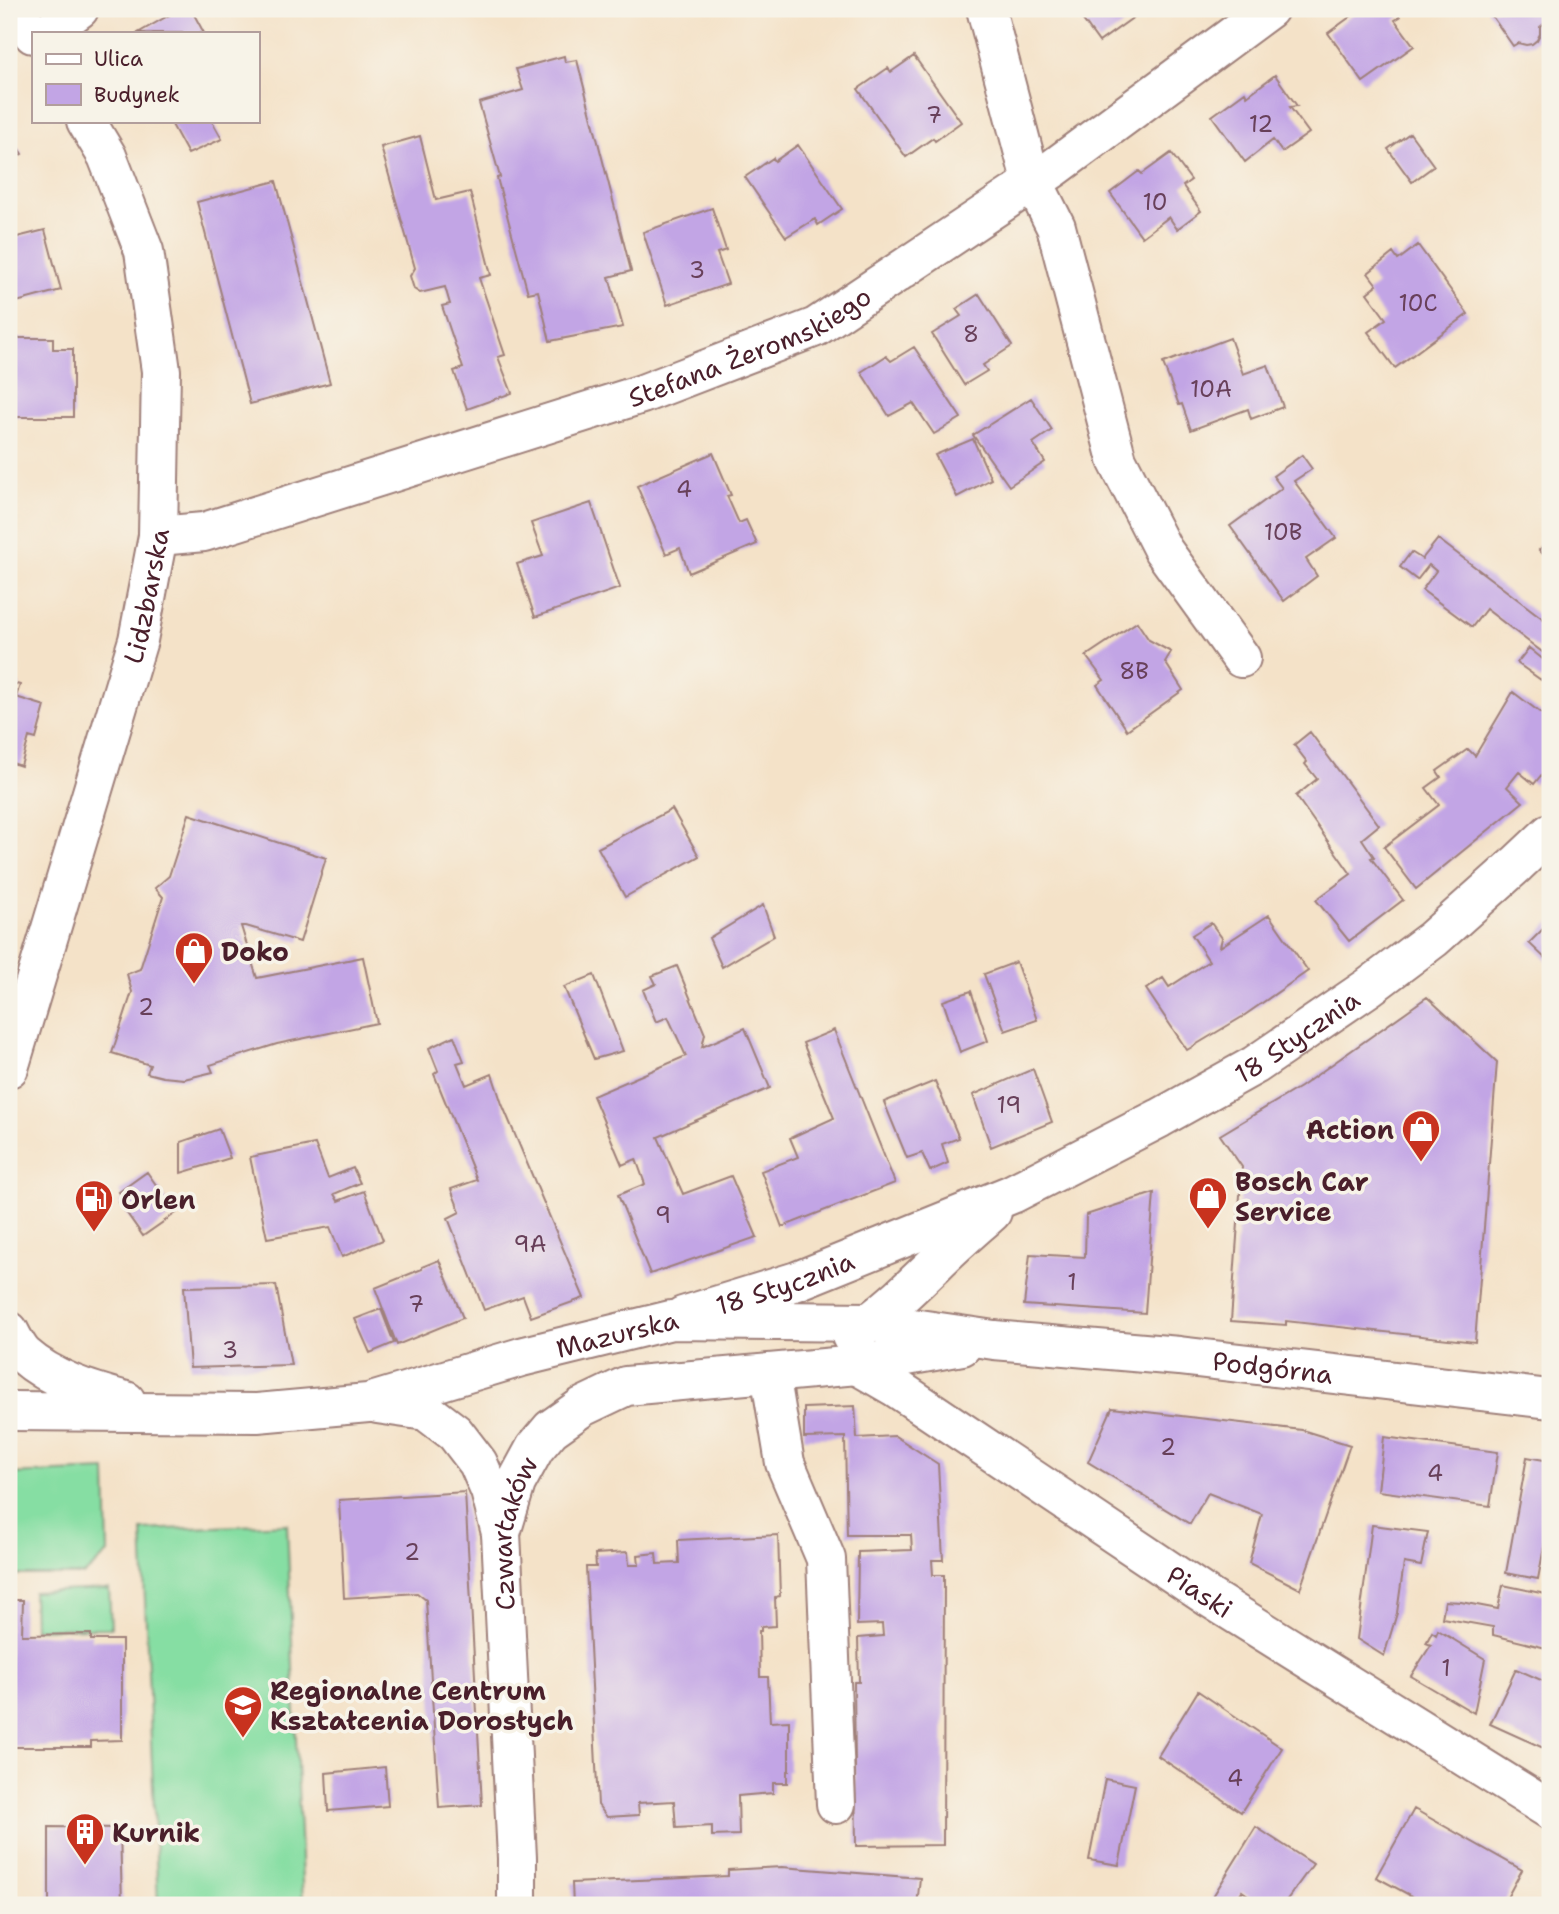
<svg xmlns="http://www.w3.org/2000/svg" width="1559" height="1914" viewBox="0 0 1559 1914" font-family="'Shantell Sans',sans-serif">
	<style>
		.grass { fill: #86dea3; stroke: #687e67; stroke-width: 2 }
		.building { fill: #c2a5e5 }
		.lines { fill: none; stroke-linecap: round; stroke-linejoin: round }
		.minor-casing { stroke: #9f807a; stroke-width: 42 }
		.major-casing { stroke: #9f807a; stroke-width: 42 }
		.minor { stroke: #fff; stroke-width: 38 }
		.major { stroke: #fff; stroke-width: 38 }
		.labels { text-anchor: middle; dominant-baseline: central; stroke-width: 7; stroke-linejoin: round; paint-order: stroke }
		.number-label { font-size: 23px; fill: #68405a }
		.street-label { font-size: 26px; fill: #4a1f2b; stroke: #f7f3e8 }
		.poi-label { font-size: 26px; font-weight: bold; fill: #4a1f2b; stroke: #f7f3e8; text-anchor: start }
	</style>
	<rect width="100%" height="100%" fill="#f7f3e8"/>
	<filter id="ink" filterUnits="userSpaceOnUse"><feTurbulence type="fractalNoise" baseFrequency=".0143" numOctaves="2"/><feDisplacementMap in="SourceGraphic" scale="14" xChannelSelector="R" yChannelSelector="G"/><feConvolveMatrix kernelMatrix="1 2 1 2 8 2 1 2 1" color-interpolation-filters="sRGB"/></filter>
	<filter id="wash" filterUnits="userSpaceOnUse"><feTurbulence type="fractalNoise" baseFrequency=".00686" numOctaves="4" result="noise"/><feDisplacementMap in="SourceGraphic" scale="28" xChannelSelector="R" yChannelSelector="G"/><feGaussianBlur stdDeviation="1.57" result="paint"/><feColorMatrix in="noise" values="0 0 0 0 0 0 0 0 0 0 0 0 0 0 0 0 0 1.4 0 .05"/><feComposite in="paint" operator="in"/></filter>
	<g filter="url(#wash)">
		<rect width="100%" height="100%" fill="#f4e2c8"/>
		<path class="grass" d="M106 1470 108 1553 84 1575H9V1474Z
			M287 1524 303 1905H158L142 1530Z
			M109 1589 111 1628 34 1629 33 1592Z"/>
		<g id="blocks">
			<path class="building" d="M180 9H191L204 33H138Z
				M1075 9H1145L1099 42Z
				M1361 9H1394L1400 17 1395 20 1414 46 1363 82 1328 33Z
				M1487 9H1550V19L1540 27V34L1537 40 1532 44 1526 45 1518 43 1513 46Z
				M564 56 565 62 577 60 631 271 609 277 623 327 550 341 538 291 528 293 497 178 500 177 479 103 523 90 516 69Z
				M914 56 961 122 935 141 933 138 906 157 858 89 888 68 891 72Z
				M1275 75 1297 106 1290 107 1309 133 1282 152 1273 140 1245 162 1212 116 1245 92 1247 96Z
				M170 121H212L222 139 188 154Z
				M1410 133 1434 166 1412 182 1388 149Z
				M9 134 22 154 9 162Z
				M420 136 436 200 470 192 491 275 479 278 505 355 498 357 512 393 467 409 454 371 463 368 442 306 450 304 445 287 420 293 414 289 410 276 415 268 381 147Z
				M798 145 842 209 818 225 815 219 786 237 745 177 773 158 775 161Z
				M1171 153 1191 180 1183 186 1201 211 1177 229 1169 217 1142 237 1110 193 1139 171 1142 174Z
				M276 181 330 383 250 404 197 202Z
				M712 208 726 250 717 253 728 284 667 305 643 232Z
				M45 230 61 290 9 304V239Z
				M1418 245 1468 314 1395 368 1368 332 1386 319 1367 293 1377 285 1368 273 1393 253 1398 260Z
				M979 294 1012 346 983 365 987 371 964 385 932 334 961 316 956 309Z
				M9 338H53V349H73V417H9Z
				M1230 338 1243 374 1268 365 1283 407 1251 419 1248 409 1191 430 1182 404 1179 405 1163 363Z
				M914 347 961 418 934 434 913 403 889 416 861 372 886 356 891 361Z
				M1031 398 1052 430 1033 443 1045 462 1009 486 973 435Z
				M973 439 991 479 957 497 935 455Z
				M713 453 731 495 727 496 739 523 746 520 757 544 689 573 680 548 666 554 637 486Z
				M1302 455 1312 469 1294 481 1336 538 1306 559 1317 576 1284 601 1230 526 1282 488 1273 476Z
				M591 503 620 588 535 617 517 564 543 556 531 523Z
				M1438 539 1550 624V658L1486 609 1472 627 1422 590 1436 571 1429 565 1417 580 1400 567 1411 552 1422 559Z
				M1550 539V561L1539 550Z
				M1137 622 1149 640 1171 652 1165 662 1183 690 1127 730 1097 685 1104 680 1086 656Z
				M1529 648 1550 665 1541 680 1517 663Z
				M9 682 20 685 16 697 45 706 36 739 29 737 21 766 9 762Z
				M1513 692 1550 720V764L1534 784 1519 772 1507 787 1523 802 1416 889 1384 847 1439 805 1426 788 1441 777 1437 771 1468 749 1475 756Z
				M1310 732 1379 825 1362 839 1374 857 1371 858 1403 900 1349 941 1316 900 1351 874 1296 796 1317 779 1305 764 1307 762 1294 745Z
				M672 809 699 856 625 897 598 848Z
				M189 814 326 858 300 942 246 926H241L257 978 363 957 377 1023 277 1044 210 1065 213 1072 184 1079 163 1077 147 1073 150 1065 112 1053 132 992 127 974 140 969 163 897 155 888 169 876Z
				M763 905 774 936 722 967 709 938Z
				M1269 915 1308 971 1242 1017 1187 1050 1146 989 1163 978 1169 987 1209 961 1192 935 1211 923 1222 938 1220 947Z
				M1550 922V963L1529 943Z
				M1016 962 1037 1020 1005 1031 984 974Z
				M677 966 705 1034 702 1047 745 1028 770 1088 658 1137 683 1194 731 1176 757 1237 650 1274 618 1195 645 1184 636 1159 622 1165 593 1096 686 1056 668 1017 656 1022 643 990 656 984 652 976Z
				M594 975 623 1051 594 1059 564 987Z
				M971 991 988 1041 960 1052 943 1001Z
				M1427 997 1497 1062 1475 1342 1286 1321V1325L1231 1321 1242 1167 1220 1135 1300 1087Z
				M834 1030 895 1183 782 1227 761 1171 798 1157 790 1138 834 1118 803 1043Z
				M454 1036 464 1061 457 1063 466 1085 492 1074 502 1104 584 1298 531 1317 523 1296 484 1310 448 1218 460 1212 451 1189 477 1180 434 1074 438 1071 429 1048Z
				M1033 1069 1052 1122 991 1147 973 1095Z
				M935 1081 959 1138 942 1144 948 1163 930 1171 922 1153 907 1158 884 1102Z
				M219 1129 230 1158 181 1173V1142Z
				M315 1144 328 1178 353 1168 360 1183 334 1194 338 1201 364 1191 383 1240 342 1257 330 1227 267 1238 250 1157Z
				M147 1172 176 1213 143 1236 119 1202 124 1199 119 1192Z
				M1154 1193 1145 1313 1024 1305 1030 1254 1085 1257 1086 1215Z
				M439 1260 463 1318 397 1345 375 1288 422 1269V1267Z
				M276 1285 291 1365 190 1368 184 1287Z
				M381 1309 394 1343 370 1353 355 1319Z
				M855 1406 857 1438 895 1436 938 1464 943 1560H932L933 1575H944L943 1845 856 1846 854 1682H859L858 1638 883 1636 882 1624 857 1625 858 1552 912 1550 911 1535H847L845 1437 804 1438V1408Z
				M1112 1408 1302 1430 1350 1445 1300 1589 1249 1563 1262 1514 1208 1493 1190 1524 1088 1462Z
				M1384 1437 1498 1452 1490 1506 1378 1491Z
				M1527 1457 1550 1461V1531H1547L1538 1579 1506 1573Z
				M465 1492 482 1805 439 1808 426 1600 417 1593 344 1598 339 1500Z
				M1372 1525 1428 1532 1421 1566 1404 1563 1397 1613 1384 1656 1357 1639Z
				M778 1535 780 1596 775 1597 776 1626 761 1627V1631H759L760 1677H768L770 1722 789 1721V1771H787V1783H773V1793L738 1796 739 1835 712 1836V1826L676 1828 674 1801 638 1803 639 1815 607 1817 598 1805 586 1567H596L595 1554 628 1552 629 1565H639L638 1555 656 1553 657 1564 679 1563 678 1540Z
				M1503 1585 1550 1595V1649L1493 1635V1627L1442 1618 1445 1601 1461 1602 1498 1609Z
				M9 1600H23L22 1635 91 1634V1640H122V1740L91 1741V1747H9Z
				M1438 1630 1485 1659 1474 1713 1411 1676 1431 1645 1426 1643 1432 1632 1436 1635Z
				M1516 1669 1550 1684V1751L1490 1724Z
				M1198 1691 1282 1748 1241 1812 1158 1756Z
				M385 1767 388 1806 328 1811 326 1773Z
				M1105 1779 1135 1785 1119 1865 1089 1860Z
				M1414 1809 1522 1870 1503 1905H1428L1376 1877Z
				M49 1827 120 1828 122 1905H49Z
				M1256 1827 1313 1864 1283 1905H1262L1242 1891 1233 1905H1223L1212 1898Z
				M782 1867 920 1878 917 1905H573L572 1883 728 1876V1870Z"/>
		</g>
	</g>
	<g filter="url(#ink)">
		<use href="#blocks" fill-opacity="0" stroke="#9f807a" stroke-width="2"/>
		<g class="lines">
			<g class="minor-casing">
				<g id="minor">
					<path d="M986 9 1032 184 1040 195 1056 227 1117 460 1163 550 1241 658"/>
					<path d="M46 33 79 9"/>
					<path id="s1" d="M158 536 204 532 642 394 816 327 1054 168 1269 9"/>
					<path id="s2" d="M683 1316 797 1281 1012 1194 1160 1118 1255 1065 1369 987 1433 939 1517 864 1550 833"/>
					<path d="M851 1336C882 1315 908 1290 935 1264 953 1246 973 1229 992 1212"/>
					<path id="s3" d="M857 1365 895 1387 1210 1598 1550 1810"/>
					<path d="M770 1373 785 1463 826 1559 836 1804"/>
				</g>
			</g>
			<g class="major-casing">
				<g id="major">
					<path d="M14 9 33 34"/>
					<path id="s4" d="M9 1068 138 640 158 536 161 371 144 251 107 156 86 121"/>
					<path d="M9 1331C13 1339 18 1349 24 1355 52 1380 90 1391 126 1401"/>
					<path d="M377 1404 426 1411 455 1433 478 1463 490 1491 501 1533"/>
					<path id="s5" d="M9 1411 257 1413 368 1403 521 1357 671 1320 871 1322 994 1340 1179 1356 1550 1399"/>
					<path id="s6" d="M517 1905V1858L501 1533 516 1483 535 1448 551 1429 582 1407 626 1386 857 1365 962 1346"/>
				</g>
			</g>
			<use href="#minor" class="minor"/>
			<use href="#major" class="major"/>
		</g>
	</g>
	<defs>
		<g id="shop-pin" transform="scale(2.0125)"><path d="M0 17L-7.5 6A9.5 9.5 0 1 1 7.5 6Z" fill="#c8321e" stroke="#f7f3e8"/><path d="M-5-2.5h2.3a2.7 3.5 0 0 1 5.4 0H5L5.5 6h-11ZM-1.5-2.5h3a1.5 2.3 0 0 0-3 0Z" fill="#fff"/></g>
		<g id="fuel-pin" transform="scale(2.0125)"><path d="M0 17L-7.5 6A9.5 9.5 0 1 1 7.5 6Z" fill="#c8321e" stroke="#f7f3e8"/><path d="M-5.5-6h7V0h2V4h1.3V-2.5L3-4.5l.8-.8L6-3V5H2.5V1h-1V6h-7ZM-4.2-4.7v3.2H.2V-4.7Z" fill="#fff"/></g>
		<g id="school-pin" transform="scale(2.0125)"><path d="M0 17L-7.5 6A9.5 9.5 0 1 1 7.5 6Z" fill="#c8321e" stroke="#f7f3e8"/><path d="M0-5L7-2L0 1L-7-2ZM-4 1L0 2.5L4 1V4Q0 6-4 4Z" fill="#fff"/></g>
		<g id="building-pin" transform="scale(2.0125)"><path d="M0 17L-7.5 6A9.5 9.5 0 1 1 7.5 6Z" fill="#c8321e" stroke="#f7f3e8"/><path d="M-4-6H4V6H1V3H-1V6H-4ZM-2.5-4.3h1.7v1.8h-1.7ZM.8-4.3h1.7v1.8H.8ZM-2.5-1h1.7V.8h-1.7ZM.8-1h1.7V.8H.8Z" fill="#fff"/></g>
	</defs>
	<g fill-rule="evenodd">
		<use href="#shop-pin" x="194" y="951"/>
		<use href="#shop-pin" x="1421" y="1129"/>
		<use href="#shop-pin" x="1208" y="1196"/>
		<use href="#fuel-pin" x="94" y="1199"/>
		<use href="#school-pin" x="243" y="1705"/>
		<use href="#building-pin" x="85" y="1832"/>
	</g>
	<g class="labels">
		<g class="number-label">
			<text x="934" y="115">7</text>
			<text x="1261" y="124">12</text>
			<text x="1155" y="202">10</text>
			<text x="697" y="270">3</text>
			<text x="1418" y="303">10C</text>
			<text x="971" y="334">8</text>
			<text x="1211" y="389">10A</text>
			<text x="684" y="489">4</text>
			<text x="1283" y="532">10B</text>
			<text x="1134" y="671">8B</text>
			<text x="146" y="1007">2</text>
			<text x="1009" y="1105">19</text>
			<text x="663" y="1215">9</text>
			<text x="530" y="1244">9A</text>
			<text x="1072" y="1282">1</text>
			<text x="416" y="1304">7</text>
			<text x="230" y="1350">3</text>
			<text x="1168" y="1447">2</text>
			<text x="1435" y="1473">4</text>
			<text x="412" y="1552">2</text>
			<text x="1446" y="1668">1</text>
			<text x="1235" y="1778">4</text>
		</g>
		<g class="street-label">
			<text stroke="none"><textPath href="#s1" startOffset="623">Stefana Żeromskiego</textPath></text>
			<text stroke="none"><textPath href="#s4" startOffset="492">Lidzbarska</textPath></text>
			<text stroke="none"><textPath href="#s2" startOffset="677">18 Stycznia</textPath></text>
			<text stroke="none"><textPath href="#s2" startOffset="107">18 Stycznia</textPath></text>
			<text stroke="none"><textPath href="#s5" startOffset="618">Mazurska</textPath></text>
			<text stroke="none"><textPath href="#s5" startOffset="1278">Podgórna</textPath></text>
			<text stroke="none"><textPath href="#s6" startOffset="374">Czwartaków</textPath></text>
			<text stroke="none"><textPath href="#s3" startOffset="411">Piaski</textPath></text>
		</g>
		<g class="poi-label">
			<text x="221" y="951">Doko</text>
			<text x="1394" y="1129" text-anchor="end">Action</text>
			<text x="1235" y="1181">Bosch Car<tspan x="1235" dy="30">Service</tspan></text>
			<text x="121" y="1199">Orlen</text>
			<text x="270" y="1690">Regionalne Centrum<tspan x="270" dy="30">Kształcenia Dorosłych</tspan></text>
			<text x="112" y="1832">Kurnik</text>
		</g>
	</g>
	<rect width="1559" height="1914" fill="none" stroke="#f7f3e8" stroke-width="35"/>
	<rect x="32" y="32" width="228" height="91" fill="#f7f3e8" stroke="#b29e9c" stroke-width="2"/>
	<rect x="46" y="54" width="35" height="10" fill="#ffffff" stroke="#b29e9c" stroke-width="2"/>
	<text x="94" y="66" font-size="21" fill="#4a1f2b">Ulica</text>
	<rect x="46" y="84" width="35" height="21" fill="#c2a5e5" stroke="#b29e9c" stroke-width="2"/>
	<text x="94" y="102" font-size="21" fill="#4a1f2b">Budynek</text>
</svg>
